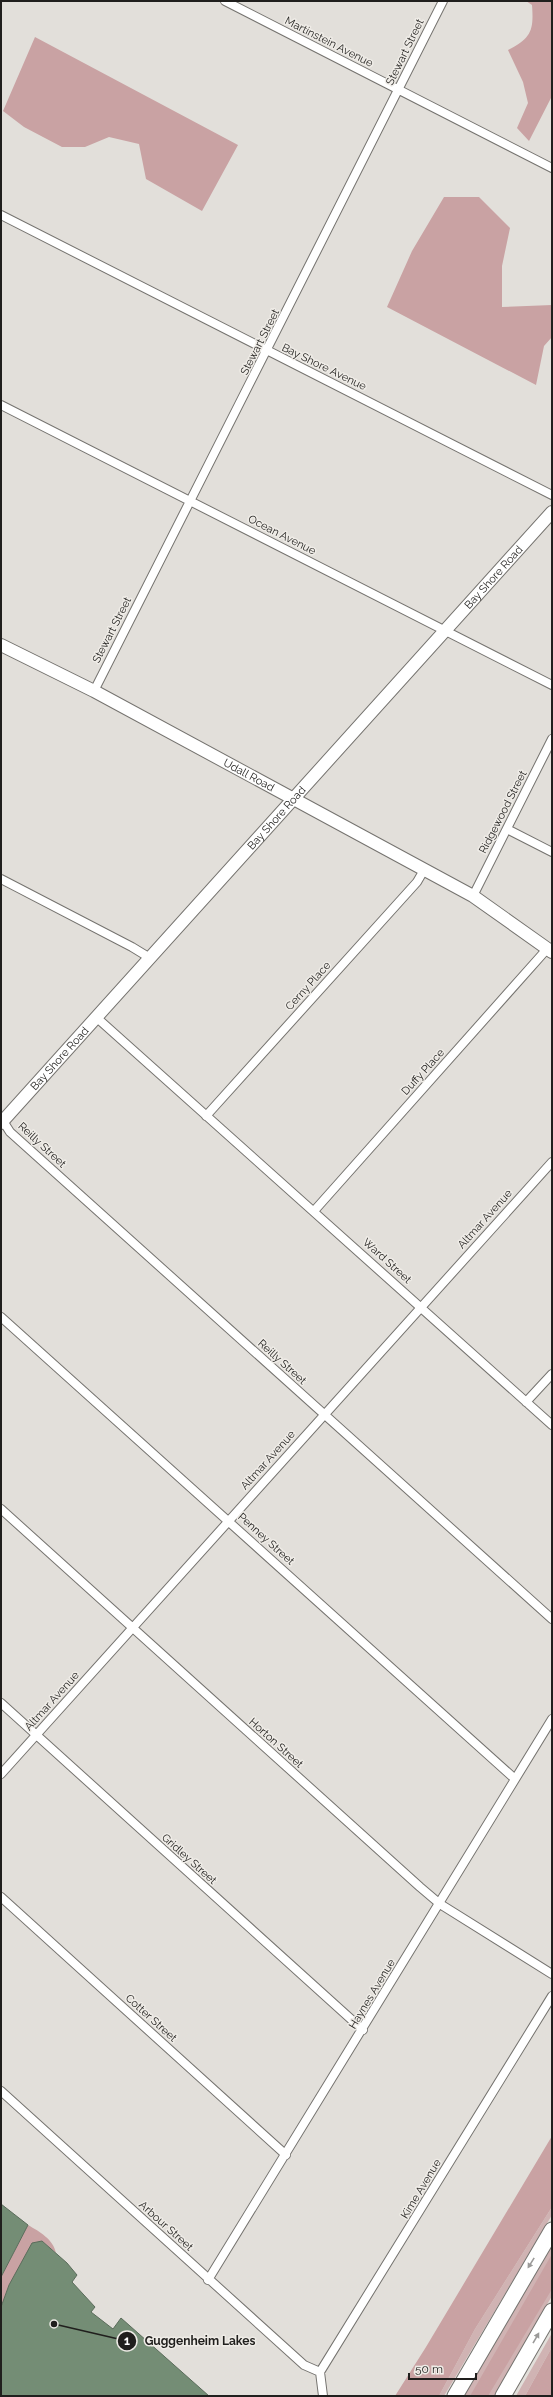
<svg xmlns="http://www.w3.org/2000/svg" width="553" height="2397" viewBox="0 0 553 2397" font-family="Raleway,sans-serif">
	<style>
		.green { fill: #d0b3b3 }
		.forest { fill: #c9a2a3 }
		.water { fill: #748d75; stroke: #5b6c5b }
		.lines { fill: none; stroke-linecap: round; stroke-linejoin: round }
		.street-casing { stroke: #75736f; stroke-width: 10 }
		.secondary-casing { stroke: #75736f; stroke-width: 14 }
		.highway-casing { stroke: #75736f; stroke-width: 17 }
		.street { stroke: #fff; stroke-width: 8 }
		.secondary { stroke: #fff; stroke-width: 12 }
		.highway { stroke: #fff; stroke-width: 15 }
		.oneway { fill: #9b9a99 }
		.labels { text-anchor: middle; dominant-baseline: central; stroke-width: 3; stroke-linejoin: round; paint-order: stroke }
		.street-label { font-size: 11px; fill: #201f1d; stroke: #efece7 }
		.leader { fill: none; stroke: #201f1d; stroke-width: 1.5 }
		.callout-dot { fill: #201f1d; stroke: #efece7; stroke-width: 1.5 }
		.mark-label { font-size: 12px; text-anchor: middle; font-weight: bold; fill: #fff }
		.callout-label { font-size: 12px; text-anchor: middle; font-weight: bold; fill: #201f1d; stroke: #efece7; stroke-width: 3; stroke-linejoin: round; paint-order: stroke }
	</style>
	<rect width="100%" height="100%" fill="#e2dfda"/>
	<path class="green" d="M552 2207V2215L444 2396H439L475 2329Z
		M552 2246V2296L494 2396H464Z
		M552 2333V2347L525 2396H516Z"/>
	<path class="forest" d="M526 1H552V96L529 141 517 128 528 103 523 82 508 50C531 38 534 31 532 5Z
		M35 37 238 145 202 211 146 179 139 144 109 137 85 147H62L24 127 3 111Z
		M444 197H479L510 228 502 266V307L552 305V337L544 346 536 385 387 307 412 251Z
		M552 2136V2207L475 2329 439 2396H395L426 2347Z
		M28 2225C40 2232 53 2239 56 2253L42 2241 9 2285 1 2307V2277Z
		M552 2254V2289L488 2396H470Z
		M552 2347V2396H525Z"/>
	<path class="water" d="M1 2204 28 2225 1 2277Z
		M42 2241 67 2263 77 2275 72 2282 95 2307 91 2312 113 2329 121 2318 209 2396H1V2307L9 2285 32 2243Z"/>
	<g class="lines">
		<g class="street-casing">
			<path id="street" d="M225 1 552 168
				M1 215 552 495
				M1 405 552 685
				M94 691 443 1
				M507 829 552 852
				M1 879 132 947 150 958
				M473 896 552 739
				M96 1017 552 1425
				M206 1116 417 882 424 870
				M1 1118 10 1132 552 1619
				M314 1211 547 949
				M1 1317 515 1779
				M526 1402 552 1374
				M1 1509 420 1887 440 1904 552 1974
				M1 1703 363 2030
				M1 1774 552 1162
				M1 1897 286 2155
				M1 2091 304 2365 320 2372
				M208 2280 552 1719
				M323 2396 320 2372 552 1996"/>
		</g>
		<g class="secondary-casing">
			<g id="secondary">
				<path id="s1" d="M1 645 94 691 473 896 552 952"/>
				<path id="s2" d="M1 1123 552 512"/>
			</g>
		</g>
		<g class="highway-casing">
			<path id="highway" d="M455 2396 552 2230
				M503 2396 552 2311"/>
		</g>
		<use href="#street" class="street"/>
		<use href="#secondary" class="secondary"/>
		<use href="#highway" class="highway"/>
	</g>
	<defs><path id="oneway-solid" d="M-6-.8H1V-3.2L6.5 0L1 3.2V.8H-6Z"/></defs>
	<g class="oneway">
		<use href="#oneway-solid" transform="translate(531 2263) rotate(122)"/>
		<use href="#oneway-solid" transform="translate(536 2338) rotate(-60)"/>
	</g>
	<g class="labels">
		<g class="street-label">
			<text transform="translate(329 42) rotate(27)">Martinstein Avenue</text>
			<text transform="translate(405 52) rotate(-64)">Stewart Street</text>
			<text transform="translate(260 342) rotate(-63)">Stewart Street</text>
			<text transform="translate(324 367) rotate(26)">Bay Shore Avenue</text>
			<text transform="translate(282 535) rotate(27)">Ocean Avenue</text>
			<text stroke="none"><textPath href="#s2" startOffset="735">Bay Shore Road</textPath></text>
			<text transform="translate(112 630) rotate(-63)">Stewart Street</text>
			<text stroke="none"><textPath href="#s1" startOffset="280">Udall Road</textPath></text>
			<text transform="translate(503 812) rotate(-63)">Ridgewood Street</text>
			<text stroke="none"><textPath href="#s2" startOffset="411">Bay Shore Road</textPath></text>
			<text transform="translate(308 986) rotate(-48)">Cerny Place</text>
			<text stroke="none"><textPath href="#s2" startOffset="87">Bay Shore Road</textPath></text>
			<text transform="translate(423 1072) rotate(-48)">Duffy Place</text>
			<text transform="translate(42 1145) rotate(43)">Reilly Street</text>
			<text transform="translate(485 1219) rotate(-48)">Altmar Avenue</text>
			<text transform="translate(387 1261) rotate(42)">Ward Street</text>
			<text transform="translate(282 1362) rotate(42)">Reilly Street</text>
			<text transform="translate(268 1460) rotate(-48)">Altmar Avenue</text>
			<text transform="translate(266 1539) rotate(42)">Penney Street</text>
			<text transform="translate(52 1701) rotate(-48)">Altmar Avenue</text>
			<text transform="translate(276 1743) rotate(42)">Horton Street</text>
			<text transform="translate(189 1859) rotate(42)">Gridley Street</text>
			<text transform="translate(372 1994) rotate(-59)">Haynes Avenue</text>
			<text transform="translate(151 2018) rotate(42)">Cotter Street</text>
			<text transform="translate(421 2189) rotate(-59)">Kime Avenue</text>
			<text transform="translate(166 2226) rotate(42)">Arbour Street</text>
		</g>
	</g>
	<path class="leader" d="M54 2324L127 2341"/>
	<g class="callout-dot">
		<circle cx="54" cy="2324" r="4"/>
		<circle cx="127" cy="2341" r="10"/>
	</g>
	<g class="mark-label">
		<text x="127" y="2345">1</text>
	</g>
	<g class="callout-label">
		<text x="200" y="2345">Guggenheim Lakes</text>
	</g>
	<rect width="553" height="2397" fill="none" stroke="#201f1d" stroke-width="4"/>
	<path d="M409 2373v6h67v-6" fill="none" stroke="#201f1d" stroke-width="2"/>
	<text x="415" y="2373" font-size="12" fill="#201f1d" stroke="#efece7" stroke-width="3" paint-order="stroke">50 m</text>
</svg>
